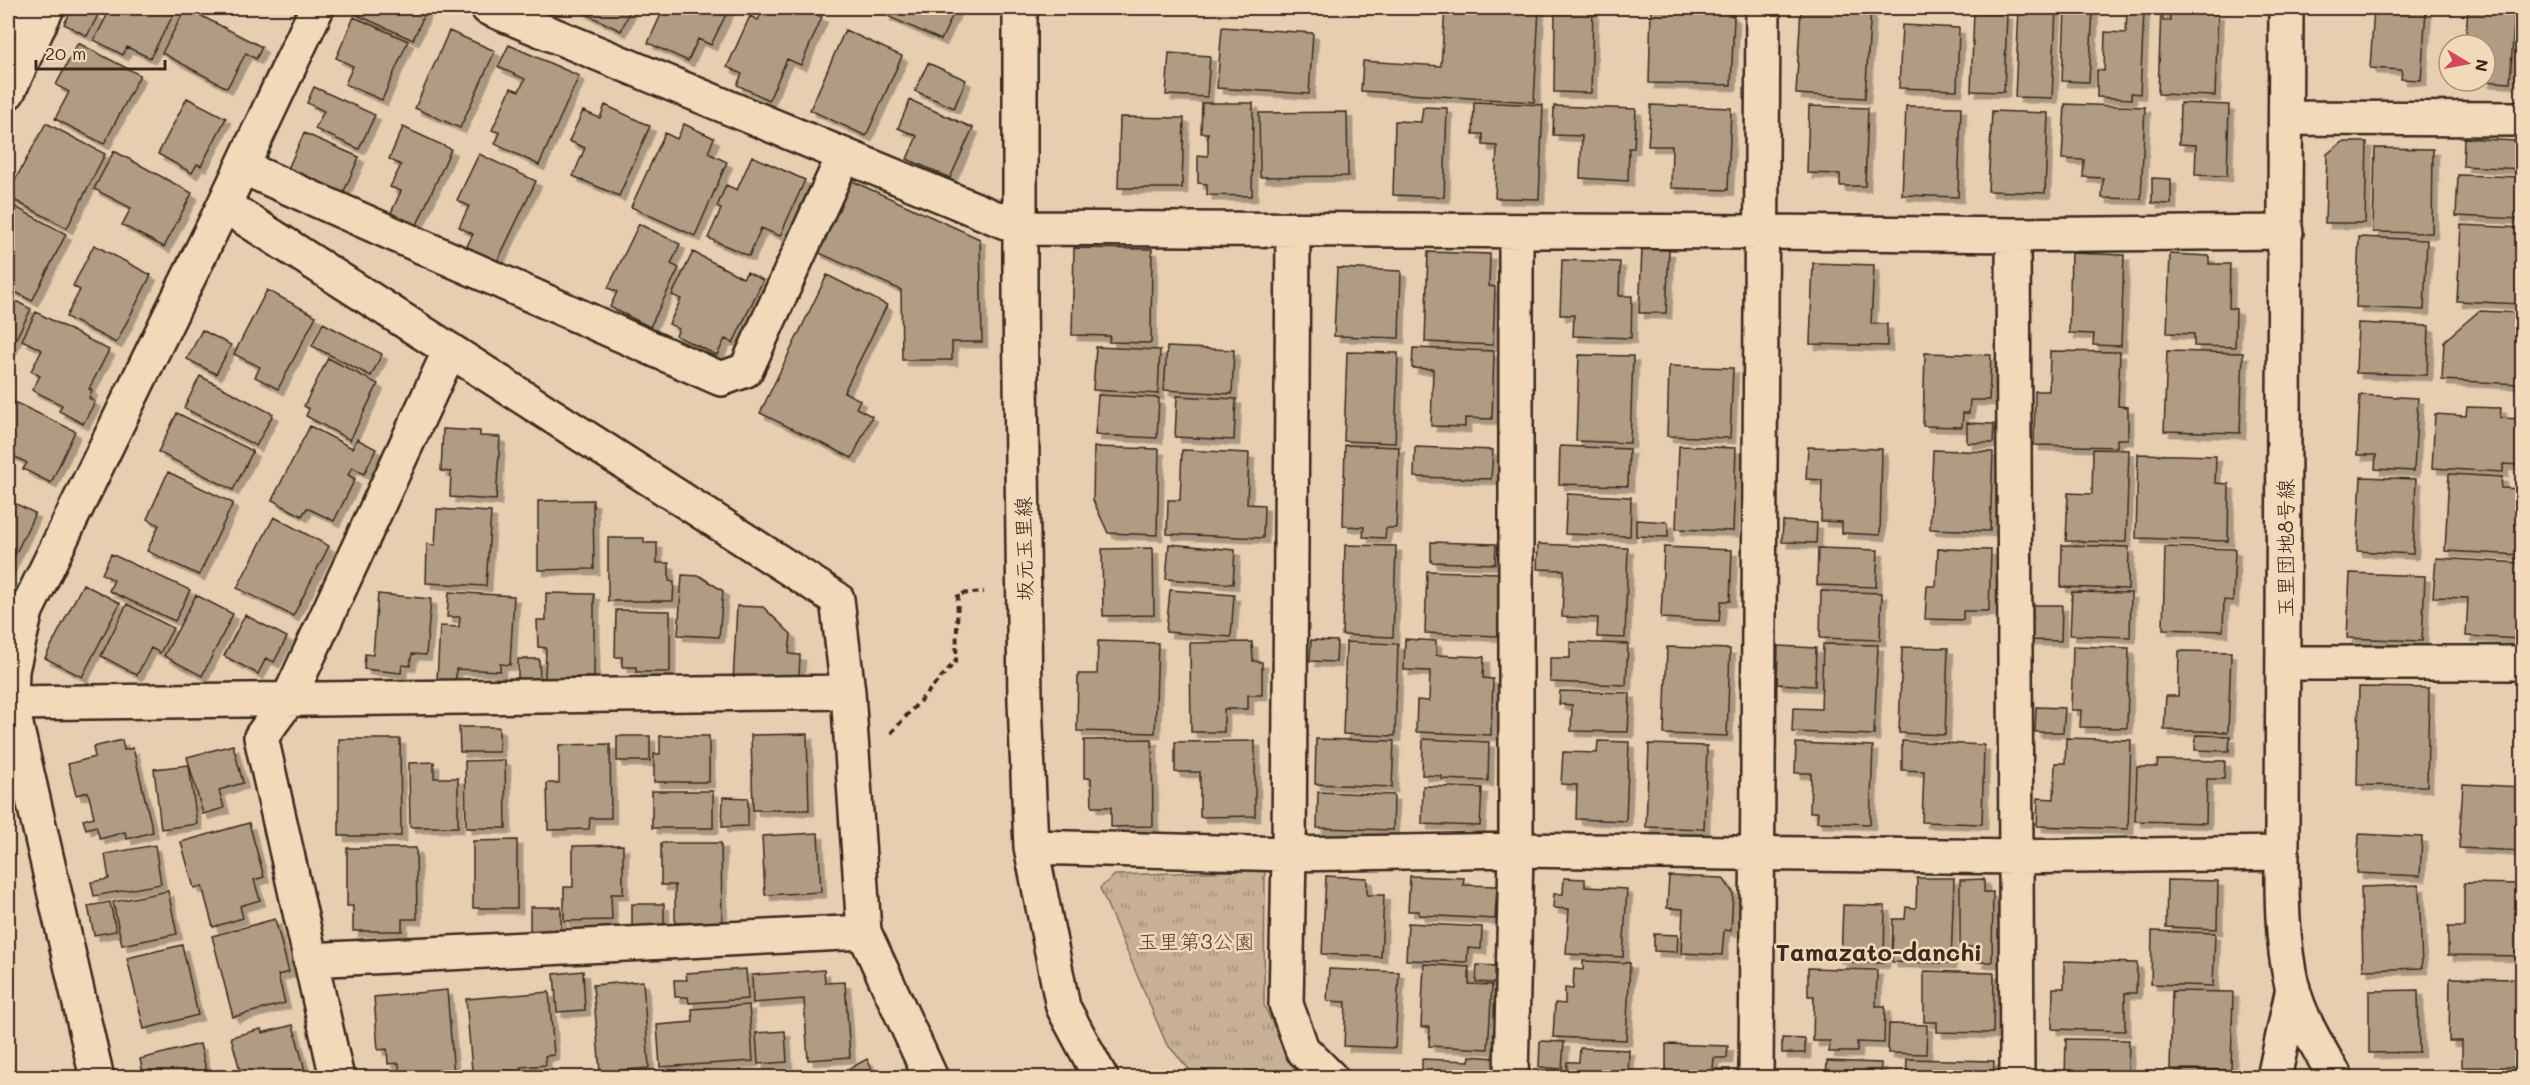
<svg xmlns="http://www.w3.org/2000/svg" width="2530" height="1085" viewBox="0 0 2530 1085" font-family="Mali,'Klee One',sans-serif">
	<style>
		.park { fill: url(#park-tufts); stroke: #816d5a; stroke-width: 1.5 }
		.building { fill: #b19b83; stroke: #3b2a1e; stroke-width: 1.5; filter: url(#shadow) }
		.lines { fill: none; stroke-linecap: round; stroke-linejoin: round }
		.minor-casing { stroke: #3b2a1e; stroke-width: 38 }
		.path { stroke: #3b2a1e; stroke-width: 4; stroke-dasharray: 6 4.5; stroke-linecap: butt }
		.minor { stroke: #f2d9b9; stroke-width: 33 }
		.labels { text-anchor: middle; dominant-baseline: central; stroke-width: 5; stroke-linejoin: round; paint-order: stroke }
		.street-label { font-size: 21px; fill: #3b2a1e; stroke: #f2d9b9 }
		.park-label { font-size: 21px; fill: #574536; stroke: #f2d9b9 }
		.quarter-label { font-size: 24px; font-weight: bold; fill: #3b2a1e; stroke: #f2d9b9 }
	</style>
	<defs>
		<pattern id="park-tufts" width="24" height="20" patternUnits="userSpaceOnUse" patternTransform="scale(1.5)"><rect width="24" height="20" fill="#c7b095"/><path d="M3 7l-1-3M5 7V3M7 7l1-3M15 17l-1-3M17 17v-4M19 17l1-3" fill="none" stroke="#a38f79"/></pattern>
		<filter id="shadow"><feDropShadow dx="5.5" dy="5.5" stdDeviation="0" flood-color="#0004"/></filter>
	</defs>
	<rect width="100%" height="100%" fill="#e7ceb0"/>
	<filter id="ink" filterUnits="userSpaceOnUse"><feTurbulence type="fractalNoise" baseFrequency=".0167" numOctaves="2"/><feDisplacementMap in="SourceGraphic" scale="12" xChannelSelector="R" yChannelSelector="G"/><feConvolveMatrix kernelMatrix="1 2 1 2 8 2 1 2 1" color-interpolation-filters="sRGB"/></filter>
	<g filter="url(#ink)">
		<path class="park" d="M1265 870 1264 1005 1288 1056 1304 1077H1196L1166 1043 1100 888 1115 875Z"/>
		<path class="building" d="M73 8H84L98 15 87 36 64 24Z
			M111 8H177L150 58 127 47 123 55 94 40Z
			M186 8 262 47 256 59 246 53 227 88 162 53Z
			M355 8H427L413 40 353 13Z
			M584 8H631L621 31 582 12Z
			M664 8H729L711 45 698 39 688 61 648 43Z
			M764 8H802L822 17 801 65 787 59 769 100 737 85 742 74 727 67 750 16 758 20Z
			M889 8H956L941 40 885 15Z
			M1445 8H1539L1534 102 1361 91 1363 61 1441 66Z
			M1555 8H1593L1591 93 1554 92Z
			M1651 8H1724L1734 17 1731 85 1649 83Z
			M1801 8H1871L1865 98 1796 94Z
			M2019 8H2056L2052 98 2015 97Z
			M2065 8H2093L2089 82 2062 81Z
			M2161 8H2164L2163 21H2170V8H2176V12L2218 13 2215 96 2158 94Z
			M2374 8 2426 10 2421 80 2401 79 2402 70 2370 68Z
			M2468 8H2515L2510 83 2482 81H2485V45H2465Z
			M2127 10 2144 11 2140 94 2131 93V99L2097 97V70L2104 71 2105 32 2126 33Z
			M1974 12 2007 14 2004 92 1971 91Z
			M354 17 408 41 382 100 345 84 353 66 336 58Z
			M1902 25 1959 28 1957 90 1899 88Z
			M1222 27 1313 33 1309 94 1217 88Z
			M845 30 902 56 866 136 810 110Z
			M449 31 495 51 460 128 415 108Z
			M78 43 140 75 104 144 55 119 69 92 56 85Z
			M509 45 579 76 539 165 495 144 500 133 492 130 511 88 519 91 525 79 498 67Z
			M1169 53 1210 56 1207 97 1166 95Z
			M928 63 966 80 954 108 915 91Z
			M314 87 375 115 359 149 315 129 324 111 307 103Z
			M187 98 226 118 201 166 197 164 192 173 158 154Z
			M910 100 973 128 950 178 907 159 917 136 898 128Z
			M1474 102 1543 105 1539 199 1495 198 1497 146 1483 145V134H1473Z
			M1202 103H1253L1252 196 1207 195V184L1198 183V155L1208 156V133H1201Z
			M2180 103 2229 105 2227 176 2195 175 2196 145 2179 144Z
			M2065 104 2145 107 2141 199 2102 198 2103 178 2083 177 2084 160 2062 159Z
			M605 105 650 126 619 196 573 176 585 148 569 141 583 111 600 118Z
			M1651 105 1731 108 1728 190 1671 188 1672 146H1648Z
			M1554 106 1636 109 1634 148H1629L1628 181 1580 178 1582 136 1553 135Z
			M1809 106 1868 108 1865 186H1840V174L1807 173Z
			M1906 106 1961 107 1958 197 1902 195Z
			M1423 107 1447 108 1444 197 1393 195 1395 121 1421 122Z
			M1992 111 2048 113 2045 193 1988 191Z
			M1347 112 1348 176 1260 177 1259 113Z
			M1120 117 1184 118 1182 188H1118Z
			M46 123 105 154 67 228 8 197V179L14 182Z
			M684 124 714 138 708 153 727 162 695 236 631 207 665 133 677 139Z
			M403 127 451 149 416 227 390 215 401 191 390 187 401 165 389 159Z
			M304 133 359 157 342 196 287 171Z
			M2464 138 2515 141 2522 149V169L2463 166Z
			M2342 142H2367L2365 223H2325L2327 154Z
			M2375 148 2433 149 2432 233 2373 232Z
			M114 151 192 193 164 247 122 225 131 208 94 189Z
			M479 154 536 181 496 264 465 250 473 234 459 227 469 206 457 200Z
			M752 156 805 180 780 236 761 228 749 256 708 238 721 209 717 207 726 185 737 190Z
			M2458 175 2522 177V219L2456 216Z
			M2152 178 2171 179V204L2152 203Z
			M850 180 980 239 982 342H952V360H902L901 290 817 252Z
			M8 203 66 234 32 301 8 288Z
			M639 224 680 244 671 264 679 268 650 327 610 307 617 292 608 288Z
			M2461 225 2522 228 2521 304 2457 301Z
			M2359 237 2427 240 2424 310 2356 307Z
			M94 245 151 275 116 343 66 317 80 290 73 286Z
			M1074 248 1152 249 1151 343 1109 342 1110 336 1072 335Z
			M1642 249 1669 250 1666 313H1639Z
			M693 252 743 278 747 272 763 280 733 343 725 339 717 355 676 336 679 329 669 324 681 299 672 295Z
			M1428 252 1490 254 1489 286 1495 287 1493 345 1425 342Z
			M2071 253 2124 255 2121 346 2093 345 2094 334 2069 333Z
			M2170 254 2209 256V264H2230L2229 308 2236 309 2235 347 2194 346V334L2167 333Z
			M1562 260 1620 262 1619 296H1632L1631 338 1573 336 1574 315H1560Z
			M1813 263 1874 265 1871 324H1887V346L1810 344Z
			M1337 268 1401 271 1399 338 1334 336Z
			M827 275 887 305 844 392 860 400 856 408 872 416 852 458 760 413Z
			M267 290 316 316 278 389 255 377 260 367 234 354Z
			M8 297 31 309 8 354Z
			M2479 311 2522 313 2519 384 2442 380 2444 341Z
			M36 312 109 350 89 389 92 390 89 398 95 402 83 424 59 411 62 405 32 390 40 376 31 371 42 350 22 340Z
			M323 323 382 354 371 376 312 346Z
			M2358 323 2429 326 2427 375 2356 373Z
			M202 330 231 345 216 374 187 359Z
			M1096 347 1160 350 1158 394 1093 390Z
			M1167 347 1234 350 1232 394 1164 390Z
			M1413 348 1494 351 1492 419 1465 418V427L1431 426 1433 369 1412 368Z
			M2050 351 2120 352 2118 406 2128 407V439H2117V447L2034 445 2035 391H2049Z
			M2167 351 2243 353 2240 433 2164 431Z
			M1347 352 1398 353 1395 443 1344 441Z
			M1925 353 1991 355 1989 400H1970L1969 413H1963L1962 427 1923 426Z
			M1579 355 1633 356 1630 443 1576 441Z
			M328 358 378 384 350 440 306 416 309 409 304 406Z
			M1669 366 1733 368 1730 438 1667 436Z
			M200 376 273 414 256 446 184 408Z
			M1098 395 1159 398 1157 438 1095 435Z
			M2360 395 2418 398 2414 471 2375 469 2376 455H2357Z
			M1177 396 1236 399 1234 440 1175 437Z
			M8 399 75 431 51 483 23 469 27 463 8 453Z
			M2467 407 2501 408 2500 418 2521 419 2519 465 2503 464V472L2432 468 2435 414 2466 416Z
			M177 413 253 451 233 490 158 452Z
			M1967 423 1994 424 1993 443H1967Z
			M310 426 352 448 357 439 376 449 364 474 352 467 348 475 355 479 334 521 307 508 302 516 272 500Z
			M443 429 480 431V436L500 437 496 500 450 497 451 472 441 471Z
			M1345 445 1399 447 1396 528H1386L1385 538 1363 537 1364 527 1343 526Z
			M1560 446 1629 449 1628 486 1559 484Z
			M1679 446 1736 448 1733 531 1676 529Z
			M1094 447 1159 449 1157 535 1108 533 1093 500Z
			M1415 447 1493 450 1491 479 1414 477Z
			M1808 447 1882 449 1880 535 1842 533V522L1821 521 1822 480 1806 479Z
			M2093 449 2129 450 2126 542 2066 541 2068 493 2092 494Z
			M1182 450 1249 453 1247 504 1264 505 1263 538 1167 534 1168 500H1180Z
			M1933 450 1993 452 1990 531 1930 529Z
			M2138 454 2216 456 2215 483 2229 484 2228 541 2136 538Z
			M168 472 233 503 199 575 147 551 159 525 147 519Z
			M2449 474 2502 477 2501 488 2522 489V555L2445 551Z
			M2361 477 2416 479 2413 554 2357 551Z
			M1567 494 1631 497 1630 536 1565 534Z
			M8 500 35 513 8 570Z
			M593 500 594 569 538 570V501Z
			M437 509 491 512 486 586 426 583 427 544 435 545Z
			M274 517 329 546 293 616 237 588Z
			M1636 520 1668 522V537L1636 536Z
			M1783 521 1817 523 1816 543 1782 542Z
			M608 538H644V543H657V563H669V581L674 582 673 601H608Z
			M1431 542 1496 544 1495 564 1431 562Z
			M1169 544 1235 550 1233 584 1166 579Z
			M1538 544 1628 548 1625 638 1597 637 1598 618 1562 617 1564 570 1537 569Z
			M1345 545 1396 546 1393 637 1342 635Z
			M2062 545 2129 547 2128 589 2061 587Z
			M1664 547 1732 550 1730 601H1721L1719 621 1661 618Z
			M2165 547 2235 549 2233 601 2224 600 2223 631 2163 629Z
			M1153 548 1154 615 1103 616 1102 549Z
			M1818 548 1878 550 1876 587 1817 585Z
			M1938 549 1991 550 1989 611H1963V620L1925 619 1927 586H1936Z
			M111 554 190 590 175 621 109 591 114 580 102 574Z
			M2436 558 2522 563 2520 639 2466 636 2468 598 2433 597Z
			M1427 571 1501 573 1499 636 1425 633Z
			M2350 573 2425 576 2422 641 2347 638Z
			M682 575 700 576 723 591 719 637 678 635Z
			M83 584 120 603 82 677 45 658Z
			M1170 590 1234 595 1231 637 1166 632Z
			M1821 591 1882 593 1880 640 1820 638Z
			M449 592 514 596 510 665 500 664V671L456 669V682L437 681 440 626 459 627 460 617H447Z
			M2072 592 2131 593 2130 637 2070 635Z
			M546 593 594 594V677L545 678 546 648 538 647 537 620H546Z
			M378 594 431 599 426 655 412 654 410 666 402 665 401 673 364 669 365 654 373 655Z
			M196 595 233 614 202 676 164 656Z
			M127 604 173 628 160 653 151 648 137 675 101 656Z
			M2031 605H2062L2061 641 2029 640Z
			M737 606 763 607 791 634 789 654 800 655 799 677 764 676V684L733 683Z
			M616 610 670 611V672H636V667H622V657H615Z
			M245 615 287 637 274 662 266 658 258 674 224 656Z
			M1405 639 1436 641V655L1484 657 1483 678 1493 679 1491 735 1416 732 1417 700 1429 701 1430 671 1404 670Z
			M1311 640 1337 641 1336 662 1310 661Z
			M1098 641 1158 643 1155 733 1077 731 1078 674H1097Z
			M1252 642 1253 661 1262 662V695H1248V709H1224V732H1191L1190 643Z
			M1346 642 1398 644 1395 736 1343 734Z
			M1570 642 1628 644 1626 685 1550 682V658H1570Z
			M1823 644 1878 645 1874 735 1792 732 1793 708 1821 709Z
			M1778 646 1816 648 1815 686 1777 684Z
			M2073 646 2129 648 2127 728 2080 727 2081 710H2071Z
			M1667 647 1730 649 1727 736 1664 734Z
			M1902 647 1948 648 1945 735 1899 733Z
			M2179 651 2231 652 2228 732 2164 730 2166 696H2178Z
			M518 659H539L540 682 518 681Z
			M2359 687 2429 688 2427 786 2357 785Z
			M1560 691 1630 693 1628 732 1571 731 1572 705 1559 704Z
			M2036 707 2065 708 2063 732H2035Z
			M459 727H499V752H460Z
			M807 734 809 810H753L751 735Z
			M2196 735 2230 736 2229 751 2195 750Z
			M617 736H650V761H617Z
			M660 736H709V782H654V754H660Z
			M2066 738 2131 740 2128 829 2037 826 2038 798 2054 799 2055 763H2065Z
			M339 739H400L401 836H339Z
			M1152 739 1153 826 1111 827V807H1092L1091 778H1084V740Z
			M1316 739 1394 741 1392 787 1315 784Z
			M1423 739 1489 742 1488 781 1442 779V776L1422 775Z
			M122 740 124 750 133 748 153 832 127 839 125 832 100 839 96 826 86 829 83 820 94 817 88 792 76 795 68 764 95 757 93 747Z
			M1255 741V816L1200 817V772H1175V742Z
			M1598 741 1629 742 1626 821 1576 819 1577 785 1561 784 1563 752 1597 753Z
			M1902 741 1984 745 1982 824 1922 822 1924 771 1902 770Z
			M1796 743 1873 746 1870 824 1817 822 1818 812H1810L1811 773H1795Z
			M610 744 611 818H590L589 829 548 830 547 783H559V745Z
			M1649 744 1707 746 1704 829 1646 827Z
			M233 745 243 783 219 790 224 808 203 814 187 757Z
			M505 760 506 828H466L465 761Z
			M2158 760 2225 761 2224 779H2207L2206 823 2135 821 2137 767H2157Z
			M434 762V778H458V827H410L409 763Z
			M189 765 197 824 161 829 154 769Z
			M2463 784 2522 787V851L2459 848Z
			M1423 786 1482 788 1480 826 1422 824Z
			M652 791H713V828H652Z
			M1318 792 1394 795 1393 830 1317 828Z
			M723 797 748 798V826L722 827Z
			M249 823 264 877 254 880 260 900 240 906 243 918 213 927 202 886 194 888 181 842Z
			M818 833 821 892 765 895 762 836Z
			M2359 834 2422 837 2420 876 2357 873Z
			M517 840V908H473V841Z
			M661 843H721L722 922 675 923V885H661Z
			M155 845 161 884 94 896 91 882 109 879 105 854Z
			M623 845V894H611L612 920 564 921V887H573V846Z
			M347 848H416L417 919H402V931H353V906H347Z
			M1326 876 1367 878V895H1384L1381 957 1322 954Z
			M1410 876 1464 878 1463 885 1497 886 1495 919 1419 915V911H1408Z
			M1669 876 1723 878 1733 893 1731 931 1724 930 1722 955 1681 953 1683 909 1667 908Z
			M1564 878 1585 879V887L1627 889 1623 957 1566 954 1569 909 1553 908 1554 894H1563Z
			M1917 878H1954L1951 963 1892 962 1893 919H1905L1906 907 1916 908Z
			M1984 879V892H1993L1992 962H1978V947H1960V880Z
			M2167 880 2218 881 2217 929 2166 927Z
			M2464 883 2522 884 2521 956 2448 955V927H2464Z
			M2419 885 2422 968 2363 970 2361 887Z
			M168 891 177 934 122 945 113 902Z
			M110 902 116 931 94 935 88 906Z
			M632 904H664V928L632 929Z
			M1843 905 1885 906 1884 963 1841 962Z
			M530 907H561V931H530Z
			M275 919 289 972 278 975 285 1003 233 1017 212 936Z
			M1408 923 1482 927 1481 949 1468 948 1467 962 1406 960Z
			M2152 931 2215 933 2213 986 2151 984Z
			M1654 934 1678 935 1677 952 1654 951Z
			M182 945 198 1015 144 1029 127 958Z
			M1583 961 1630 963 1626 1040 1553 1037 1555 1003 1565 1004V988L1573 989 1574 969 1583 970Z
			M2064 961 2137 963 2136 993H2125V1031L2052 1029 2053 988H2064Z
			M1424 964 1469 967V984L1492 985 1488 1049 1429 1046 1430 1027H1421Z
			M1477 965 1496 966 1495 983 1476 982Z
			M1808 968 1877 970 1876 1006H1885L1884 1043 1857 1042V1052H1829L1830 1041H1813L1814 996H1808Z
			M746 969 748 999 689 1003 688 997H675L674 980H687L686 973Z
			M1329 969 1399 972 1395 1048 1344 1046 1346 1002 1327 1001Z
			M824 970 825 983 845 982 850 1057 808 1060 804 999 753 1003 752 975Z
			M583 971 585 1010 557 1012 554 974Z
			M1924 971 1994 973 1993 1033 1937 1032V1022H1924Z
			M2450 978 2522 979 2521 1067H2462V1041H2449Z
			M643 981 649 1068 600 1072 593 985Z
			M447 990 454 1075 400 1078 399 1063 388 1064 387 1049 378 1050 374 997Z
			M2418 990 2419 1052 2369 1053V991Z
			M2172 991 2233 992 2231 1070 2170 1069Z
			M549 992 554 1055 545 1056 546 1065 521 1067V1075L479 1078 478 1071H472L466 999Z
			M749 1005 753 1061 660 1067 657 1025 693 1022 692 1009Z
			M1889 1024 1927 1025 1926 1054 1888 1053Z
			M293 1025 307 1078H242L231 1037 261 1029 262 1033Z
			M785 1031 787 1062 758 1064 756 1033Z
			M1782 1038 1805 1039V1053H1782Z
			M2066 1039 2129 1040 2128 1071 2140 1072V1078H2065Z
			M1540 1041 1564 1042 1562 1069 1539 1067Z
			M200 1044 208 1078H144L140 1059Z
			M1666 1044 1728 1046 1727 1058H1714L1713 1069H1730V1078H1666Z
			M1580 1048 1629 1050 1628 1078H1566L1567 1062H1579Z
			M1470 1056 1496 1058 1495 1078H1422V1059L1469 1061Z
			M867 1059 876 1078H832Z
			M1907 1059 1994 1061 1993 1078H1906Z
			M1827 1061 1881 1063 1880 1078H1826Z
			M775 1072V1078H716V1077Z"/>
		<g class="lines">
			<g class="minor-casing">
				<path id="minor" d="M488 8 1020 228 1761 232 2013 235 2286 232
					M1020 8V299L1025 701 1031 847 1063 1007 1101 1078
					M2286 8 2282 829C2282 881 2280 935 2292 986 2300 1018 2319 1049 2336 1078
					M8 13 37 28
					M8 92 47 8
					M2286 118 2522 119
					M242 167 721 379 746 370 844 155
					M224 205 837 599 848 692 864 932 931 1078
					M1293 230 1289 854 1286 1004 1302 1049 1331 1078
					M2013 235 2017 1078
					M2283 663H2522
					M11 703 848 692
					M1031 847 1289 854 1516 850 2016 857 2282 853
					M310 960 864 932
					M97 1078 11 703 12 670 26 611 224 205 317 8
					M337 1078 261 737 288 700 450 350
					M1511 1078 1516 850V232
					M1756 1078 1763 8
					M2274 1078 2293 988"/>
			</g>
			<path class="path" d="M891 733 956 661 958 594 984 592"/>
			<use href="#minor" class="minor"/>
		</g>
	</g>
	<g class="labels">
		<g class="street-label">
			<text transform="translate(2284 548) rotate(-90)">玉里団地8号線</text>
			<text transform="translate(1023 549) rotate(-91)">坂元玉里線</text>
		</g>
		<g class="park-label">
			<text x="1196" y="940">玉里第3公園</text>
		</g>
		<g class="quarter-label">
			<text x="1879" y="951">Tamazato-danchi</text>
		</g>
	</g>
	<rect width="2530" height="1085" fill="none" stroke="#f2d9b9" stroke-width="30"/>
	<rect x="15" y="15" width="2500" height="1055" fill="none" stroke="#3b2a1e" stroke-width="2" filter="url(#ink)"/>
	<g transform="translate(2467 63) rotate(100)"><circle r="28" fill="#f2d9b9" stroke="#a9937b" stroke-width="1.5"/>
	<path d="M0-4.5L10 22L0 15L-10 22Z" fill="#d1495b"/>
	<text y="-9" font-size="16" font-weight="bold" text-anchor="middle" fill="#3b2a1e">N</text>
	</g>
	<path d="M36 60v9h129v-9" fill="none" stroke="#3b2a1e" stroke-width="3"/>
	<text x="45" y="60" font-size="18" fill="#3b2a1e" stroke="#f2d9b9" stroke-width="4.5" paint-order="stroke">20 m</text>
</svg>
